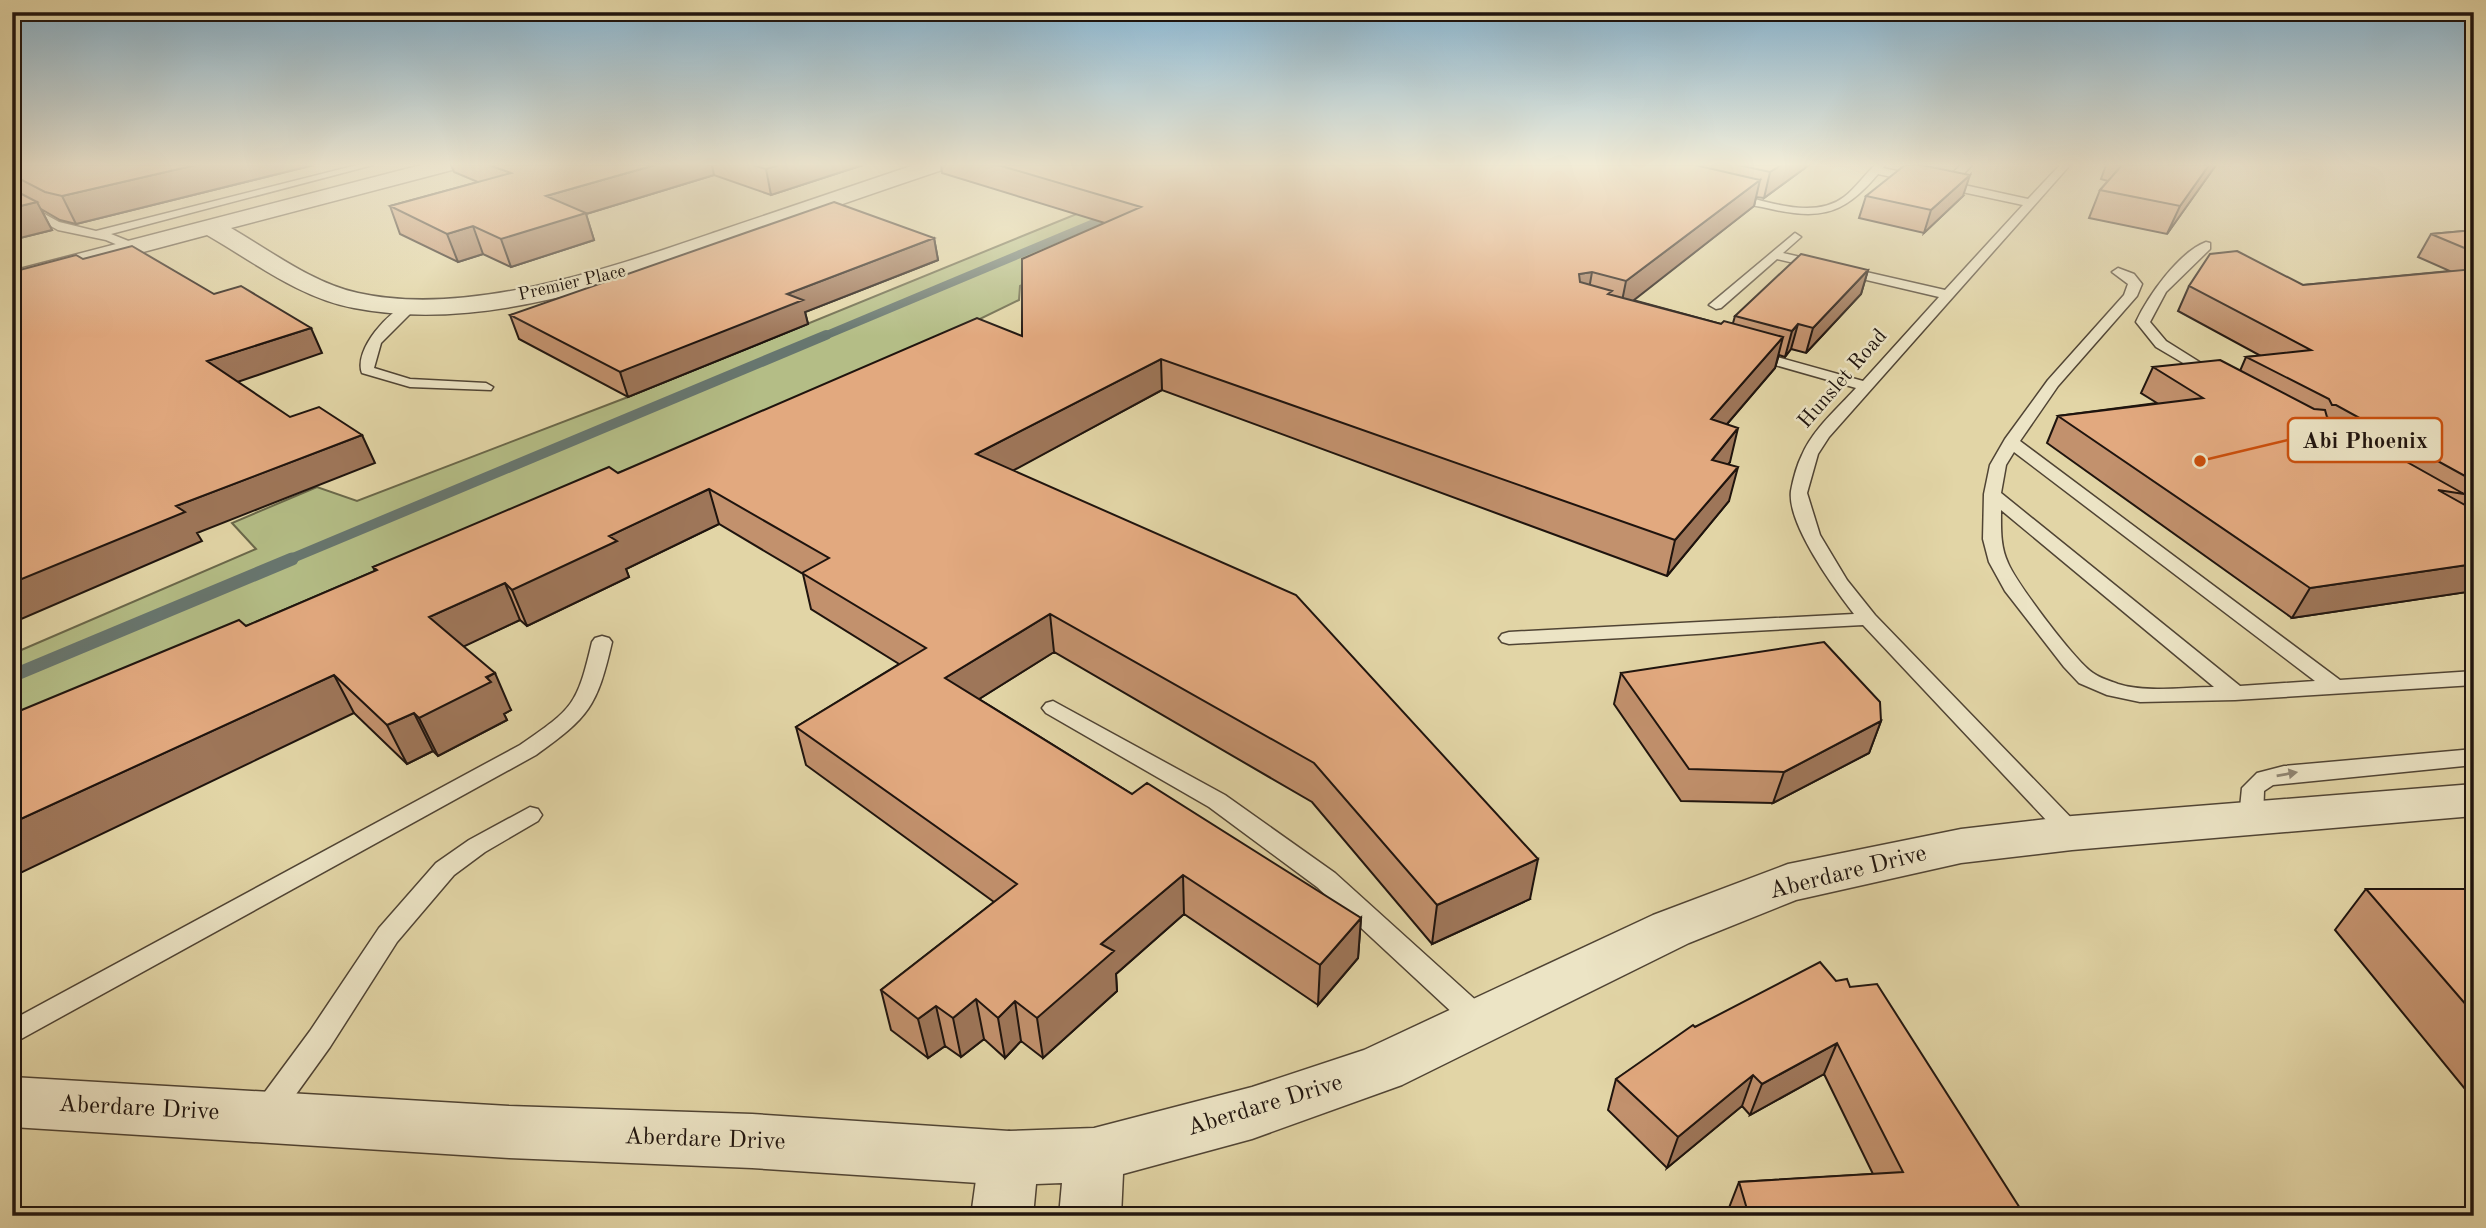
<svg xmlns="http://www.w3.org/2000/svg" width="2486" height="1228" viewBox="0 0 2486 1228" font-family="'Old Standard TT',serif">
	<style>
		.green { fill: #b4bd86; stroke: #6a684a; stroke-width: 2 }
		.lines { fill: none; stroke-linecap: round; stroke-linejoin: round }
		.stream-far2 { stroke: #67766f; stroke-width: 8 }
		.stream-far1 { stroke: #67766f; stroke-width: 10 }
		.stream { stroke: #67766f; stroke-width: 13 }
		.service-casing { stroke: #504434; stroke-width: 3 }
		.minor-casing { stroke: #504434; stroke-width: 3 }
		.tertiary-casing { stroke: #504434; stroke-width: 3 }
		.service { fill: #ece4c5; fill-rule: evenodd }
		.minor { fill: #ece4c5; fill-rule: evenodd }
		.tertiary { fill: #ece4c5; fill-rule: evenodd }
		.wall { fill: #c2916d; stroke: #1f140e; stroke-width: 2 }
		.shaded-wall { fill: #9e7659; stroke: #1f140e; stroke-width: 2 }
		.building { fill: #e2a97f; stroke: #1f140e; stroke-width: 2 }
		.oneway { fill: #908673 }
		.labels { text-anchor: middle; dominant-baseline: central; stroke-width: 5; stroke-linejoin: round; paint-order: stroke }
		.far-street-label { font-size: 18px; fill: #1f140e; stroke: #ece4c5 }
		.street-label { font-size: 21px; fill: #1f140e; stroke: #ece4c5 }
		.near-street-label { font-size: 24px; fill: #1f140e; stroke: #ece4c5 }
		.leader { fill: none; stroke: #ca4f0c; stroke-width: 2.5 }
		.callout-dot { fill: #ca4f0c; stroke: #ece4c5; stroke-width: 2.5 }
		.callout { fill: #ece4c5; stroke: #ca4f0c; stroke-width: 2.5 }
		.callout-label { font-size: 23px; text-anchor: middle; font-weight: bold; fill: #1f140e }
	</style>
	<rect width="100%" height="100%" fill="#e2d5a6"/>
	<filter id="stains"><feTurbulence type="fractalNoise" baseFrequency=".00286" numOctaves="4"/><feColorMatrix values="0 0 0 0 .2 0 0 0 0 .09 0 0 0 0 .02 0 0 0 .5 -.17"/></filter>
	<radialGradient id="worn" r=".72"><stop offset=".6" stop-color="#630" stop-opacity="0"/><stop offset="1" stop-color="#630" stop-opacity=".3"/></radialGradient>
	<path class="green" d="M1223 197 1020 286 1019 300 826 394 12 763V654L256 549 232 523 317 487 357 501 628 397 1079 213Z"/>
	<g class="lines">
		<path class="stream-far2" d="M822 337 1113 215"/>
		<path class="stream-far1" d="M288 560 826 335"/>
		<path class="stream" d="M12 676 292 559"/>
		<g class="service-casing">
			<path id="service" d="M357 165H373L111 234 136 244V250L132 251 106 240 58 230 12 205V196L59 222 96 231Z
				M1875 165H1885L1883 168 1944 181 1961 165H1972L1955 183 2028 199 2060 165H2070L1829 437 1818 454 1807 493 1820 535 1847 580 1875 615 2080 827 2084 833 2080 839 2072 842 2064 839 1863 625 1509 644 1502 642 1499 638 1502 634 1509 632 1854 614C1834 588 1787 524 1791 491 1793 480 1797 465 1802 455 1813 429 1838 408 1856 388L1747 357 1745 354 1752 350 1863 381 1939 297 1777 259 1721 308 1716 309 1709 305 1795 233 1801 237 1783 253 1945 290 2023 205 1878 174C1841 218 1817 220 1762 207 1751 205 1735 203 1726 196L1732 193C1765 201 1814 220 1844 197 1856 188 1864 175 1875 165Z
				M2206 242 2210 243V249L2166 292 2150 322 2166 341 2217 373 2219 376 2212 380 2156 347 2136 322C2148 296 2179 252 2206 242Z
				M2118 268 2134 274 2142 284 2137 296 2058 386 2020 441 2340 680 2474 671V685L2235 700 2140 702 2107 695 2079 683 2064 667 2005 591 1989 562 1983 539 1984 494 1990 465 2005 439 2048 380 2124 295 2128 284 2112 272ZM2014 452 2315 681 2240 686 2001 493 2006 465ZM2001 510 2214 687C2184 687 2147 693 2118 684 2110 681 2100 678 2093 673 2075 661 2017 584 2008 563 2000 546 2001 528 2001 510Z
				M411 302 418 306 381 343 374 368 410 379 486 383 493 387 491 390 410 387 362 373C353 350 390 309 411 302Z
				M602 636 609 638 612 642C597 707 589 717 536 755L12 1044V1020L520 745C574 708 577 705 592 642L595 638Z
				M1053 701 1225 795 1335 873 1490 1013 1493 1021 1490 1029 1480 1032 1470 1029 1317 887 1209 807 1046 713 1042 708 1046 703Z
				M2474 749V765L2273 785 2264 791 2263 818 2259 824 2251 826 2243 824 2239 818 2242 788 2257 773 2284 766Z
				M530 807 538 809 542 815 538 821 485 852 454 875 397 942 330 1047 276 1122 266 1126 256 1122 252 1113 256 1104 310 1031 379 928 436 863 469 840Z"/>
		</g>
		<g class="minor-casing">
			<path id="minor" d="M421 165H455L452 170 231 228C271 251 312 283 358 293 470 318 613 267 719 231 784 209 849 187 914 165H945L942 170C873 193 805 217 736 241 618 283 481 333 354 308 300 298 254 262 207 235L12 287V271Z
				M12 1077 509 1106 752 1114 1009 1131 1030 1139 1039 1158 1030 1177 1009 1185 752 1168 509 1158 12 1127Z"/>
		</g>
		<g class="tertiary-casing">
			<path id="tertiary" d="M2474 784V816L2072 850 1961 863 1796 900 1689 943 1402 1085 1252 1139 1123 1174 1121 1216H1059L1062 1183 1036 1184 1033 1216H971L979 1158 988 1139 1009 1131 1094 1128 1252 1087 1364 1050 1653 915 1788 864 1961 829 2072 816Z"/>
		</g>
		<use href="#service" class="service"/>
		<use href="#minor" class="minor"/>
		<use href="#tertiary" class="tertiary"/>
	</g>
	<path class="wall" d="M12 165H314L76 224 60 220 41 209 52 230 12 240Z
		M451 165H863L771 195 714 175 586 214 594 240 511 267 483 254 458 262 400 234 390 206 478 182 454 172Z
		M941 165H1809L1764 198 1756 197 1754 206 1633 300 1721 324 1733 323 1735 316 1868 270 1861 294 1806 353 1791 349 1785 357 1779 355 1775 368 1727 424 1730 462 1728 464 1729 501 1667 576 1162 390 1013 470 1530 899 1432 944 1312 802 1054 652 979 699 1132 794 1361 918 1358 958 1318 1005 1184 914 1116 974 1117 991 1043 1058 1021 1041 1005 1058 984 1039 961 1057 945 1046 928 1058 891 1030 881 990 994 902 806 765 796 727 899 664 811 609 803 574 719 524 626 569 629 577 527 626 520 620 463 646 511 710 504 714 507 720 438 756 433 751 407 764 354 713 246 626 375 571 373 567 618 473 1022 336 1105 223 942 173Z
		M2106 165H2216L2167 234 2089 218 2100 190 2108 181 2101 179Z
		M1866 196H1963L1924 233 1859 218Z
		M2474 230V591L2292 618 2047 443 2058 416 2157 403 2141 393 2153 367 2240 371 2246 357 2261 356 2178 311 2189 286 2303 285 2450 271 2418 257 2431 234Z
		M934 238 938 260 805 312 808 324 628 397 519 339 510 315Z
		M1621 673 1881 721 1869 753 1773 803 1681 801 1614 704Z
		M2366 889H2474V1100L2335 930Z
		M1836 981 1850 987 2025 1216H1727V1213L1739 1182 1873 1174 1824 1074 1750 1115 1742 1106 1667 1168 1608 1110 1616 1079 1695 1027Z"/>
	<path class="shaded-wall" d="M196 165H314L76 224 62 196Z
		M655 165H712L714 175 586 214 594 240 511 267 501 239 546 196Z
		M779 165H863L771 195 766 169Z
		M1781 165H1809L1764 198 1770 172Z
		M2209 165H2216L2167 234 2180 206Z
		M1970 175 1963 196 1924 233 1931 210Z
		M1760 180 1754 206 1620 311 1626 281Z
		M37 202 52 230 12 240V208Z
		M473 226 483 254 458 262 447 234Z
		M934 238 938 260 805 312 808 324 628 397 620 372 787 294Z
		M1868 270 1861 294 1806 353 1813 328Z
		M1592 272 1587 301 1574 304 1579 274Z
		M1798 324 1791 349 1785 357 1792 331Z
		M311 328 322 353 220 388 207 361Z
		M1783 337 1775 368 1703 452 1711 419Z
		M1161 359 1162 390 981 488 976 454Z
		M1738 428 1730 462 1704 494 1712 460Z
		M362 435 375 463 197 533 202 541 12 623V583L176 506Z
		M1738 467 1729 501 1667 576 1675 540Z
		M709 489 719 524 626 569 629 577 527 626 512 590 609 536Z
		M2474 564V591L2292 618 2310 588Z
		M505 583 520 620 446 655 429 617Z
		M1050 614 1054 652 952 716 945 678Z
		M495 673 511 710 504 714 507 720 438 756 419 718Z
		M334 675 354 713 12 877V823Z
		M414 713 433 751 407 764 387 725Z
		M1881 721 1869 753 1773 803 1784 772Z
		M1538 859 1530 899 1432 944 1437 905Z
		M1183 875 1184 914 1116 974 1117 991 1043 1058 1037 1018 1101 944Z
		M1361 918 1358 958 1318 1005 1320 965Z
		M976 999 984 1039 961 1057 953 1018Z
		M1015 1001 1021 1041 1005 1058 998 1018Z
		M936 1006 945 1046 928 1058 918 1019Z
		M1837 1043 1824 1074 1750 1115 1762 1084Z
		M1753 1075 1742 1106 1667 1168 1678 1137Z"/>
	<path class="building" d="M12 165H196L62 196 45 192 12 175Z
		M489 165H655L546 196 586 213 501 239 473 226 447 234 390 206 511 173Z
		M753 165H779L766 169Z
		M998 165H1695L1760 180 1626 281 1592 272 1579 274 1580 282 1612 291 1608 294 1721 324 1724 321 1783 337 1711 419 1738 428 1712 460 1738 467 1675 540 1161 359 976 454 1296 595 1538 859 1437 905 1314 763 1050 614 945 678 1132 794 1147 783 1361 918 1320 965 1183 875 1101 944 1114 951 1037 1018 1015 1001 998 1018 976 999 953 1018 936 1006 918 1019 881 990 1017 884 796 727 926 648 802 573 829 558 709 489 609 536 617 541 512 590 505 583 429 617 495 673 486 677 491 682 419 718 414 713 387 725 334 675 12 823V714L239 620 246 626 377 570 373 567 609 467 618 473 977 318 1022 336V259L1141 207Z
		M1738 165H1781L1770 172Z
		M1905 165H1921L1970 175 1931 210 1866 196Z
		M2122 165H2209L2180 206 2100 190Z
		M12 189 37 202 12 208Z
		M834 202 934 238 787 294 803 300 620 372 510 315Z
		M2474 230V252L2431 234Z
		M132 246 214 294 241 286 311 328 207 361 290 417 319 407 362 435 176 506 185 512 12 583V272L76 255 83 259Z
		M2237 251 2303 285 2474 269V481L2336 405H2332L2329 399 2246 357 2311 350 2189 286 2210 254Z
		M1801 254 1868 270 1813 328 1798 324 1792 331 1735 316Z
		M2220 360 2314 409 2325 410 2327 417 2464 494 2438 490 2474 510V564L2310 588 2058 416 2203 398 2153 367Z
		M1824 642 1880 702 1881 721 1784 772 1689 769 1621 673Z
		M2366 889H2474V1014Z
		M1820 962 1836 981 1847 979 1850 987 1877 984 2025 1216H1749L1739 1182 1903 1172 1837 1043 1762 1084 1753 1075 1678 1137 1616 1079 1693 1025 1695 1027Z"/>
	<defs><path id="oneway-solid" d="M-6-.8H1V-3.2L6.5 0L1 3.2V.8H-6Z" transform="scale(1.75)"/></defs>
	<use class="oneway" href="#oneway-solid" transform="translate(2287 774) rotate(-10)"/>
	<linearGradient id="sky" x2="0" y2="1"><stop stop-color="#87b5d2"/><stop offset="0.49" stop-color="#f2ecd7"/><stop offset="1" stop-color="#f2ecd7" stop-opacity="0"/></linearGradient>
	<rect width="2486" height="336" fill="url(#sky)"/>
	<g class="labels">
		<g class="far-street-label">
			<text transform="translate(572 283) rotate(-13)">Premier Place</text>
		</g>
		<g class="street-label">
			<text transform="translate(1843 379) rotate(-49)">Hunslet Road</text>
		</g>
		<g class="near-street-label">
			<text transform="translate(1848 873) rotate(-14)">Aberdare Drive</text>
			<text transform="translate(1265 1106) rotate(-17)">Aberdare Drive</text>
			<text transform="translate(139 1109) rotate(3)">Aberdare Drive</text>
			<text transform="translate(705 1140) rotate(2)">Aberdare Drive</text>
		</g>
	</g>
	<path class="leader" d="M2200 461L2288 440"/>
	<circle class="callout-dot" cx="2200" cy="461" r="7"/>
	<rect class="callout" x="2288" y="418" width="154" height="44" rx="7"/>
	<g class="callout-label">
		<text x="2365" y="448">Abi Phoenix</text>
	</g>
	<rect width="2486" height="1228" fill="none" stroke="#e2d5a6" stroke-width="42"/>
	<rect x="14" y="14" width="2458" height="1200" fill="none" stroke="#1f140e" stroke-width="3.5"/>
	<rect x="21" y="21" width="2444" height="1186" fill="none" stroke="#1f140e" stroke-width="2"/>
	<rect width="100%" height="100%" filter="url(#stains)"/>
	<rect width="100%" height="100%" fill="url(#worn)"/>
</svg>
